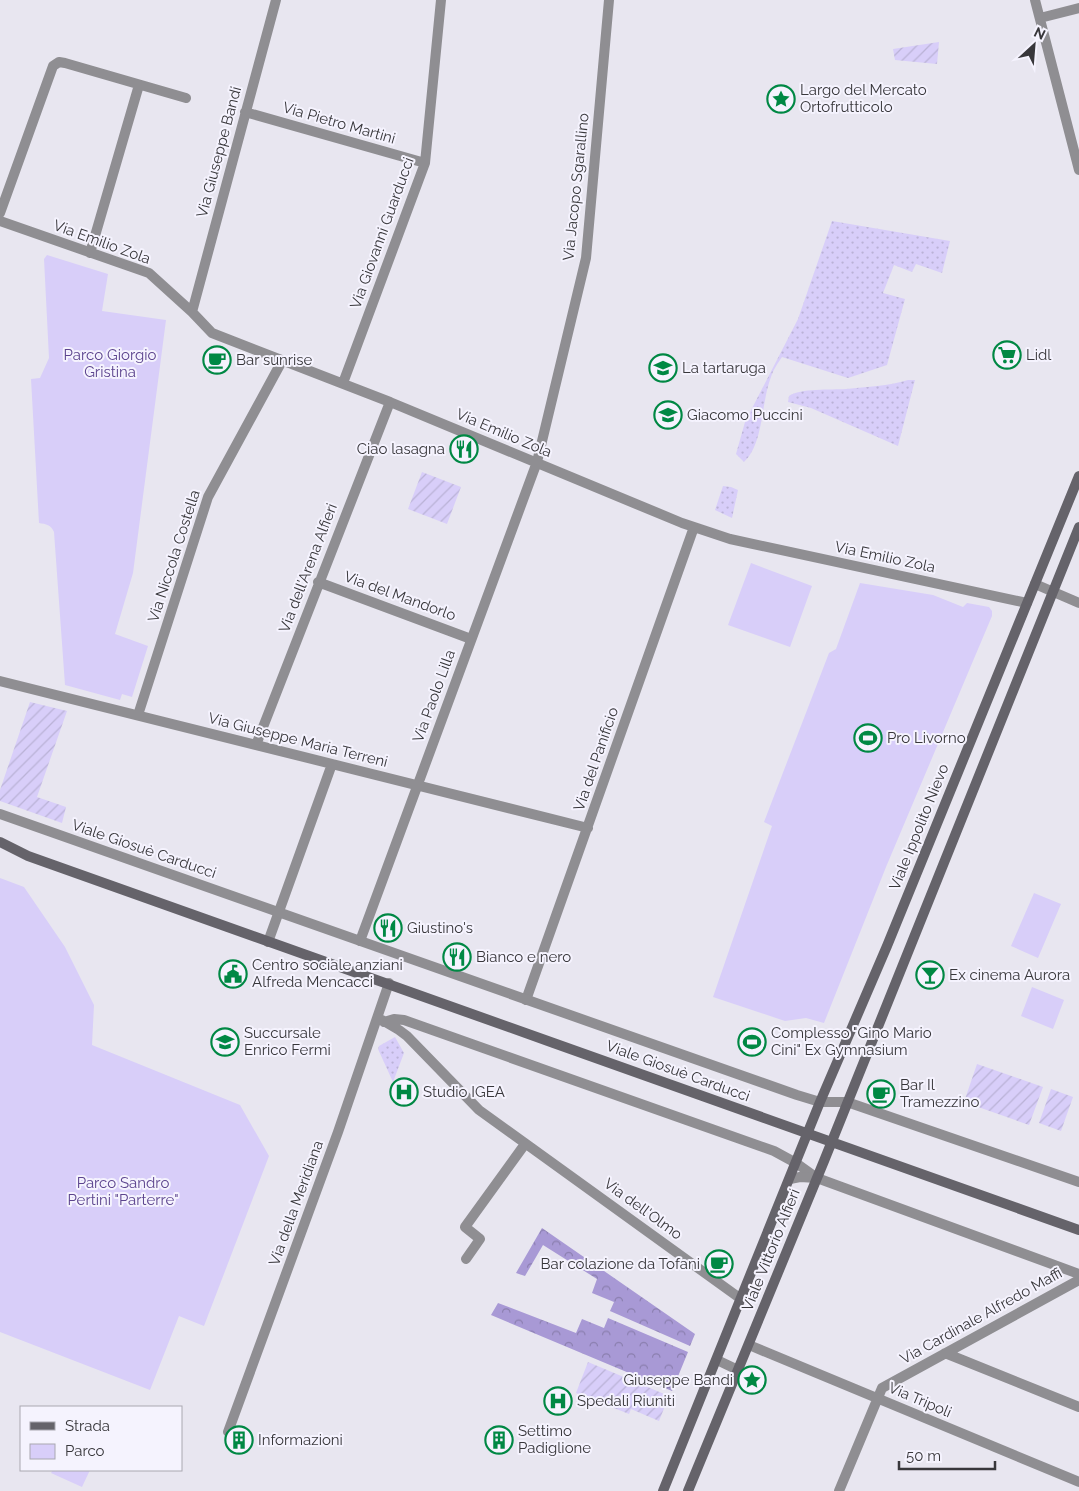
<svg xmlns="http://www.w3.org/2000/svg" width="1079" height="1491" viewBox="0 0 1079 1491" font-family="Raleway,sans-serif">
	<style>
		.grass { fill: url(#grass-dots) }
		.forest { fill: url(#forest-crowns) }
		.park { fill: #d8cef9 }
		.garden { fill: url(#garden-furrows) }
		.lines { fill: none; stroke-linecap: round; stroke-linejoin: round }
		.minor { stroke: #8f8e92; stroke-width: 10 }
		.tertiary { stroke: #8f8e92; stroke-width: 10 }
		.secondary { stroke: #65636a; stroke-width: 10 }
		.labels { text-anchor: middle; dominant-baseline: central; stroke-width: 4; stroke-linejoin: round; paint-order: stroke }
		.poi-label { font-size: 15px; fill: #38373b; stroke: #f5f3fe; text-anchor: start }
		.street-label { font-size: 15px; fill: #38373b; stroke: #f5f3fe }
		.park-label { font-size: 15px; fill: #5c448e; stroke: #f5f3fe }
	</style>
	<defs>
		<pattern id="grass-dots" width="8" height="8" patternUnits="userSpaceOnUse" patternTransform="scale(1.25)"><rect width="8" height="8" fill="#d8cef9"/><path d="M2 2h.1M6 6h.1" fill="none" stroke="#bab2d6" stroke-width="1.8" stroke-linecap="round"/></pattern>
		<pattern id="forest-crowns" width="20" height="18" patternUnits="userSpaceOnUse" patternTransform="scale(1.25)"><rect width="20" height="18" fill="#a899d5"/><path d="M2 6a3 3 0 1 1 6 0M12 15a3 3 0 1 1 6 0" fill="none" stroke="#8a7eae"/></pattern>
		<pattern id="garden-furrows" width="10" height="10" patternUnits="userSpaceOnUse" patternTransform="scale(1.25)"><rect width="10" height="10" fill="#d8cef9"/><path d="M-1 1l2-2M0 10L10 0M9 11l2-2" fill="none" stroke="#bab2d6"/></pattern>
	</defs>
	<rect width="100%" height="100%" fill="#e8e6f0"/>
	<path class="grass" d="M832 221 950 241 942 273 916 264 912 272 894 265 883 293 905 299 887 365 848 378 782 357C778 363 773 370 771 377 761 402 764 443 744 462L736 454 745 422 798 319Z
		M908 380H915L898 446 811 408 788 402 789 396C800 388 831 390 846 389 867 387 888 386 908 380Z
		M723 486 731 487 738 490 732 518 715 510Z
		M395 1037 404 1053 393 1082 378 1049 379 1046Z"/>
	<path class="forest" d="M542 1228 695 1334 690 1346 610 1311 614 1302 592 1293 597 1279 543 1245 525 1276 516 1273Z
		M498 1303 576 1333 582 1319 604 1328 608 1318 688 1352 672 1391 491 1315Z"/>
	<path class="park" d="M47 255 108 274 102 311 166 320 133 573 115 634 148 646 132 697 122 694 120 700 65 685 54 532C51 525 46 524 39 523L31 379 40 378 49 358 44 259Z
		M751 563 812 586 790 647 728 625Z
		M860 583 933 595 963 607 967 603 989 607 992 611V616L886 867 824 1023 806 1018 785 1021 713 997 772 826 764 822 829 653 836 649Z
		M0 878 24 887 65 947 94 1005 92 1045 240 1105 269 1156 204 1326 179 1316 150 1390 0 1332Z
		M1034 893 1061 904 1038 958 1011 946Z
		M1032 987 1064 1000 1053 1029 1021 1016Z
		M53 1470H90L82 1487 51 1473Z"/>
	<path class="garden" d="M939 42 937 64 895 60 893 49Z
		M422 472 461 487 447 524 408 509Z
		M30 702 67 711 37 797 66 807 62 823 0 801V790Z
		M977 1064 1043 1087 1029 1125 964 1102Z
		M1051 1089 1073 1097 1061 1131 1039 1123Z
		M588 1362 669 1396 659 1421 631 1409 629 1414 576 1393Z"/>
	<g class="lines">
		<path class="minor" d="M1035 0 1079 170
			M1040 18 1079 8
			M245 112 425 163
			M0 213 53 66 59 62 65 63 186 98
			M0 221 149 273 192 312 212 333 390 402 682 523 730 539 1027 603
			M90 253 139 85
			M192 312 276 0
			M343 383 425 163 441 0
			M318 582 471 639
			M1035 584 1079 603
			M0 681 588 828
			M138 715 208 497 282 361
			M256 745 390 402
			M360 941 537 462 586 258 609 0
			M268 942 332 764
			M526 1000 694 527
			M382 1020 399 1030 407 1036 479 1110 741 1299
			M384 1022 394 1019 404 1020 774 1151 796 1163 817 1178
			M466 1259 480 1239 465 1227 525 1144
			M749 1345 1079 1482
			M945 1353 1079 1407
			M717 1360 738 1370
			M228 1432 338 1132 389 983
			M839 1491 882 1388 1079 1280"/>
		<path class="tertiary" d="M0 814 797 1095 820 1102H847L1079 1182
			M790 1179 800 1177 817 1178 1079 1274"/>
		<path class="secondary" d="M0 842 28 856C378 982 729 1104 1079 1230
			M663 1491 820 1102 887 946 1079 476
			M688 1491 824 1161 1079 527"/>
	</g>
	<defs>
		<g id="sight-ring" transform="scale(1.4375)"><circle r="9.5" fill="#f5f3fe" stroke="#084" stroke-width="1.5"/><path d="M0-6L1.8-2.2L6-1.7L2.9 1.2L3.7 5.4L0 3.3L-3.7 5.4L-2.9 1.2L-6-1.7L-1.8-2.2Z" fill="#084"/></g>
		<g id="supermarket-ring" transform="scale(1.4375)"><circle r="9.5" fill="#f5f3fe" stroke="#084" stroke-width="1.5"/><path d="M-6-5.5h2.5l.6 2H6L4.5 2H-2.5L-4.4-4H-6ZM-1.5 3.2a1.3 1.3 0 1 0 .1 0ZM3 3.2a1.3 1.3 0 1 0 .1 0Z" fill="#084"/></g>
		<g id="cafe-ring" transform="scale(1.4375)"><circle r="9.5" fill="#f5f3fe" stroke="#084" stroke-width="1.5"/><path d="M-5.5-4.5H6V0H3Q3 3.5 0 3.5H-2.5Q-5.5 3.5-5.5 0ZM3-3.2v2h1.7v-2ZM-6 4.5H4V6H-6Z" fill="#084"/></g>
		<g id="school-ring" transform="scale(1.4375)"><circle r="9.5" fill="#f5f3fe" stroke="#084" stroke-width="1.5"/><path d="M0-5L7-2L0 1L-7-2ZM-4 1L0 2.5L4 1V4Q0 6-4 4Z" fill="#084"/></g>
		<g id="restaurant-ring" transform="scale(1.4375)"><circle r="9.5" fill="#f5f3fe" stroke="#084" stroke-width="1.5"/><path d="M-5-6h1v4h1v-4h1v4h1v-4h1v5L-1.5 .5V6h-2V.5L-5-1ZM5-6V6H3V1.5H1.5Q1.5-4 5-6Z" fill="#084"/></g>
		<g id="stadium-ring" transform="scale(1.4375)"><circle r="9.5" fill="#f5f3fe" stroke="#084" stroke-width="1.5"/><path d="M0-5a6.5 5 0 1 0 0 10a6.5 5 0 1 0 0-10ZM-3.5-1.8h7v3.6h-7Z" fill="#084"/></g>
		<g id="civic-ring" transform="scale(1.4375)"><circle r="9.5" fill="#f5f3fe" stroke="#084" stroke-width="1.5"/><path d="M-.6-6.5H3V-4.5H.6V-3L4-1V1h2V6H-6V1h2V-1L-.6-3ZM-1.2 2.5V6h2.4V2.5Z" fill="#084"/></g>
		<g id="bar-ring" transform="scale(1.4375)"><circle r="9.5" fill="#f5f3fe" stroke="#084" stroke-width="1.5"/><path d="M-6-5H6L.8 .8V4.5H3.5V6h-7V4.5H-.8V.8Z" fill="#084"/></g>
		<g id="hospital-ring" transform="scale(1.4375)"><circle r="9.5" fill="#f5f3fe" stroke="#084" stroke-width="1.5"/><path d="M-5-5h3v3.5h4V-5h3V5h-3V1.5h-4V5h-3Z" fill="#084"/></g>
		<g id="building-ring" transform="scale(1.4375)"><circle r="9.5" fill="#f5f3fe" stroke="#084" stroke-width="1.5"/><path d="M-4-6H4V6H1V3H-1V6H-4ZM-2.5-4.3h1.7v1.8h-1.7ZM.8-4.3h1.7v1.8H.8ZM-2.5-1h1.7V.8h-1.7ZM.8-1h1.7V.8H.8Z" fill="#084"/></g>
	</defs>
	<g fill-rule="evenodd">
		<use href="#sight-ring" x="781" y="99"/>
		<use href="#supermarket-ring" x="1007" y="355"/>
		<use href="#cafe-ring" x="217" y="360"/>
		<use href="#school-ring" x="663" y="368"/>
		<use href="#school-ring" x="668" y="415"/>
		<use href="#restaurant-ring" x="464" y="449"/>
		<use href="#stadium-ring" x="868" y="738"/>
		<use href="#restaurant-ring" x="388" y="928"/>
		<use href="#restaurant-ring" x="457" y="957"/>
		<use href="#civic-ring" x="233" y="974"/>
		<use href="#bar-ring" x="930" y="975"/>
		<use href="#school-ring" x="225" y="1042"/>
		<use href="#stadium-ring" x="752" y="1042"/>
		<use href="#hospital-ring" x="404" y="1092"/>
		<use href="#cafe-ring" x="881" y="1094"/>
		<use href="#cafe-ring" x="719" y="1264"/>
		<use href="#sight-ring" x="752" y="1380"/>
		<use href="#hospital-ring" x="558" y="1401"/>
		<use href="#building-ring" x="239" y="1440"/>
		<use href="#building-ring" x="499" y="1440"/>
	</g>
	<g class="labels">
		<g class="poi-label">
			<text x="800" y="90">Largo del Mercato<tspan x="800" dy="17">Ortofrutticolo</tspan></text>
			<text x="1026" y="355">Lidl</text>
			<text x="236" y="360">Bar sunrise</text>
			<text x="682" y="368">La tartaruga</text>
			<text x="687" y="415">Giacomo Puccini</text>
			<text x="445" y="449" text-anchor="end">Ciao lasagna</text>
			<text x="887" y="738">Pro Livorno</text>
			<text x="407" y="928">Giustino's</text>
			<text x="476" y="957">Bianco e nero</text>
			<text x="252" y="965">Centro sociale anziani<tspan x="252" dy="17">Alfreda Mencacci</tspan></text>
			<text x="949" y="975">Ex cinema Aurora</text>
			<text x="244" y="1033">Succursale<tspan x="244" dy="17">Enrico Fermi</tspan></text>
			<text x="771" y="1033">Complesso "Gino Mario<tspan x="771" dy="17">Cini" Ex Gymnasium</tspan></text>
			<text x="900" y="1085">Bar Il<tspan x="900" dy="17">Tramezzino</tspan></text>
			<text x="423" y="1092">Studio IGEA</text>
			<text x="700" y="1264" text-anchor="end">Bar colazione da Tofani</text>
			<text x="733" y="1380" text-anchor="end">Giuseppe Bandi</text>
			<text x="577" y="1401">Spedali Riuniti</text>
			<text x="518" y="1431">Settimo<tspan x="518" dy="17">Padiglione</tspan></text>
			<text x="258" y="1440">Informazioni</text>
		</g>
		<g class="street-label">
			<text transform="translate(339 123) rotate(16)">Via Pietro Martini</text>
			<text transform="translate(219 152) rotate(-75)">Via Giuseppe Bandi</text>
			<text transform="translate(576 187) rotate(-84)">Via Jacopo Sgarallino</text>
			<text transform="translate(382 233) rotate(-70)">Via Giovanni Guarducci</text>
			<text transform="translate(102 242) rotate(20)">Via Emilio Zola</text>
			<text transform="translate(504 433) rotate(23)">Via Emilio Zola</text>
			<text transform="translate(174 556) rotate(-72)">Via Niccola Costella</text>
			<text transform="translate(885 557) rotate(12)">Via Emilio Zola</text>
			<text transform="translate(308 568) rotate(-69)">Via dell'Arena Alfieri</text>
			<text transform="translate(400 596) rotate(20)">Via del Mandorlo</text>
			<text transform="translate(434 696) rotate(-70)">Via Paolo Lilla</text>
			<text transform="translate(298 740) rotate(14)">Via Giuseppe Maria Terreni</text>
			<text transform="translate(596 759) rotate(-71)">Via del Panificio</text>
			<text transform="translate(919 827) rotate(-68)">Viale Ippolito Nievo</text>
			<text transform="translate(144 849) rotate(19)">Viale Giosuè Carducci</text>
			<text transform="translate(678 1071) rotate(20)">Viale Giosuè Carducci</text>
			<text transform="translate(296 1203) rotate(-70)">Via della Meridiana</text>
			<text transform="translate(643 1209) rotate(36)">Via dell'Olmo</text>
			<text transform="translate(771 1250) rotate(-68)">Viale Vittorio Alfieri</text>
			<text transform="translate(981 1316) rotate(-29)">Via Cardinale Alfredo Maffi</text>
			<text transform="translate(920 1400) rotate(23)">Via Tripoli</text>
		</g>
		<g class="park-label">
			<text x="110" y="355">Parco Giorgio<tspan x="110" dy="17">Gristina</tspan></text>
			<text x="123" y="1183">Parco Sandro<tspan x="123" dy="17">Pertini "Parterre"</tspan></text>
		</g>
	</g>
	<rect x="20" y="1406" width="162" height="65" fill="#f5f3fe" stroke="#a9a8b0"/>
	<rect x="30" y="1422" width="25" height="8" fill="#65636a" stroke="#a9a8b0"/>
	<text x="65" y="1431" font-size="15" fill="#38373b">Strada</text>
	<rect x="30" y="1444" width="25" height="15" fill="#d8cef9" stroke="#a9a8b0"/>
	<text x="65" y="1456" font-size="15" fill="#38373b">Parco</text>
	<g transform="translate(1034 45) rotate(26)" stroke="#f5f3fe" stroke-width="4" paint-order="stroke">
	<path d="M0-4L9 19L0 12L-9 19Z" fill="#38373b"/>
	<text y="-8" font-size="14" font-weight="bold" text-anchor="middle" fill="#38373b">N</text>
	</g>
	<path d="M899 1461v8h96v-8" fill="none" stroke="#38373b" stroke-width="2.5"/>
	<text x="906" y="1461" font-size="15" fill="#38373b" stroke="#f5f3fe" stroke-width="4" paint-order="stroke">50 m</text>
</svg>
